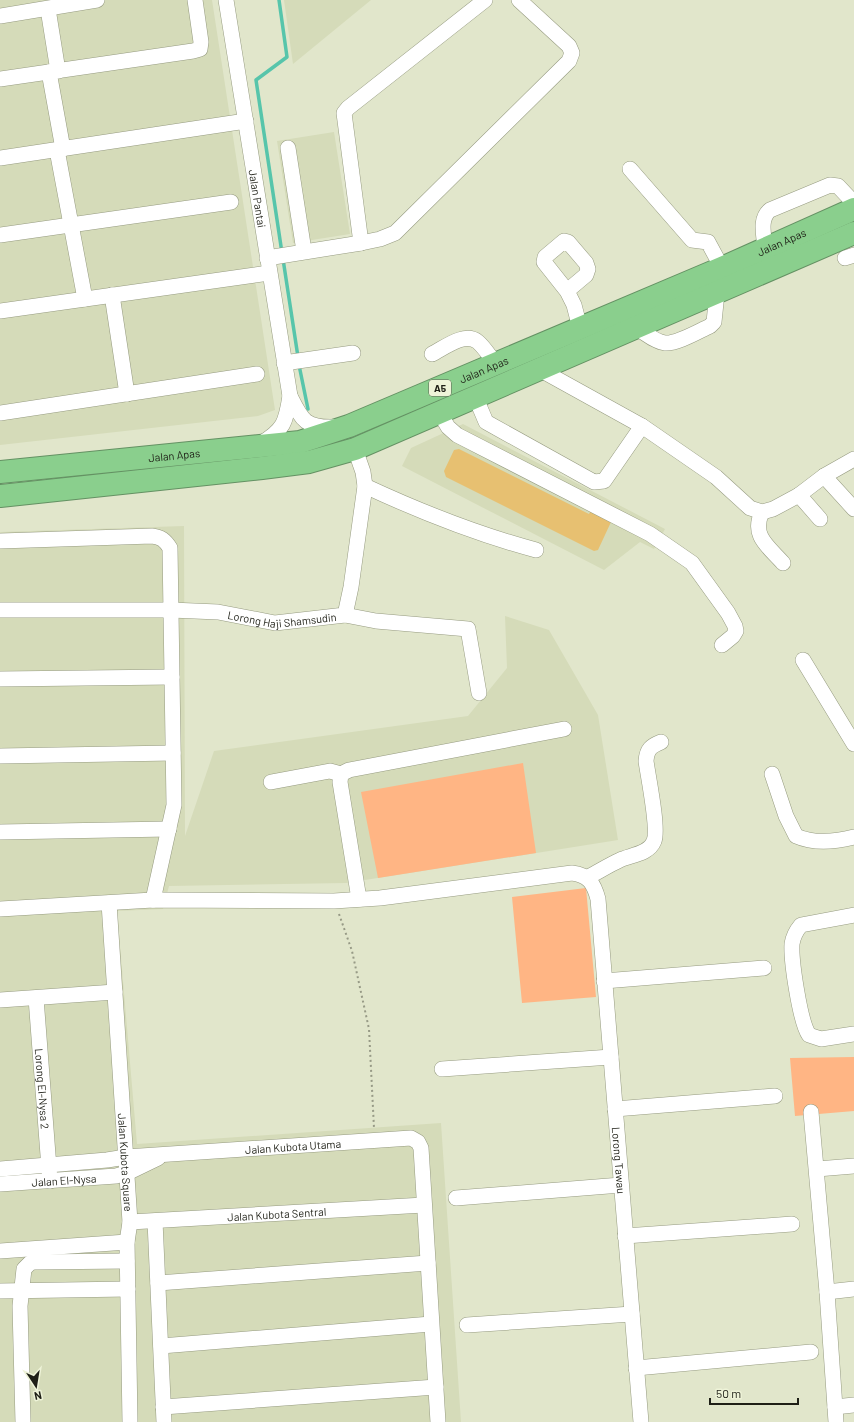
<svg xmlns="http://www.w3.org/2000/svg" width="854" height="1422" viewBox="0 0 854 1422" font-family="Barlow,sans-serif">
	<style>
		.built { fill: #d5dbb9 }
		.green { fill: #ffb584 }
		.lines { fill: none; stroke-linecap: round; stroke-linejoin: round }
		.stream { stroke: #57c5ab; stroke-width: 3.5 }
		.building { fill: #e7c071 }
		.minor-casing { stroke: #969b81; stroke-width: 16 }
		.highway-casing { stroke: #649163; stroke-width: 24 }
		.path { stroke: #979a86; stroke-width: 2; stroke-dasharray: 2 3; stroke-linecap: butt }
		.minor { stroke: #fff; stroke-width: 15 }
		.highway { stroke: #8acf8d; stroke-width: 22 }
		.labels { text-anchor: middle; dominant-baseline: central; stroke-width: 3.5; stroke-linejoin: round; paint-order: stroke }
		.shield { fill: #eef3d8; stroke: #5c5f50; stroke-width: 1 }
		.shield-label { font-size: 10px; font-weight: bold; fill: #1e1f16 }
		.street-label { font-size: 11px; fill: #1e1f16; stroke: #eef3d8 }
	</style>
	<rect width="100%" height="100%" fill="#e1e6cb"/>
	<path class="built" d="M0 0H212L275 410 258 416 0 445Z
		M284 0H371L293 64Z
		M334 132 350 234 293 243 277 141Z
		M463 424 665 529 654 549 640 542 604 570 402 466 411 448Z
		M184 526 185 836 214 751 468 716 507 668 505 616 549 630 598 715 618 840 346 883 169 886 163 909 117 911 137 1144 441 1123 461 1422H0V532Z"/>
	<path class="green" d="M523 763 536 853 378 878 361 792Z
		M586 888 596 997 522 1003 512 897Z
		M854 1057V1111L795 1116 790 1058Z"/>
	<g class="lines">
		<path class="stream" d="M279 0 287 57 256 80 282 253
			M283 259 298 357
			M299 365 308 409"/>
	</g>
	<path class="building" d="M459 449 589 514 591 510 610 520 611 522 598 550 594 551 446 477 444 471 454 450Z"/>
	<g class="lines">
		<g class="minor-casing">
			<g id="minor">
				<path id="s1" d="M226 0 290 396C302 420 305 428 334 427"/>
				<path d="M48 9 58 71"/>
				<path d="M0 16 97 0"/>
				<path d="M49 72 63 149"/>
				<path d="M0 79 193 51 200 49 201 42 195 0"/>
				<path d="M288 148 304 251"/>
				<path d="M57 150 85 299"/>
				<path d="M0 158 246 121"/>
				<path d="M630 169 692 240 708 242 722 268"/>
				<path d="M0 235 231 202"/>
				<path d="M361 243 380 239 395 233 569 61 572 53 569 46 519 0"/>
				<path d="M765 248C764 235 759 219 770 210L830 185 838 186 854 203"/>
				<path d="M267 258 361 243 344 113 348 108 485 0"/>
				<path d="M845 258 854 255"/>
				<path d="M567 291 586 275 588 269 586 263 568 242 564 241 545 257 544 262 567 291 574 305 580 328"/>
				<path d="M112 295 127 394"/>
				<path d="M0 311 269 273"/>
				<path d="M635 327C644 332 655 342 665 343 677 344 699 331 710 326L714 322 717 293"/>
				<path d="M432 354C444 348 465 331 478 342 485 348 490 357 496 364"/>
				<path d="M284 363 353 353"/>
				<path d="M539 369 642 426 716 477 750 508 762 512 773 509 799 495 824 476 854 459"/>
				<path d="M475 396 486 422 594 482 604 481 642 426"/>
				<path d="M439 412 448 427 457 435 650 534 692 563 728 613 735 626 736 631 733 636 722 645"/>
				<path d="M0 413 257 374"/>
				<path d="M260 444C284 430 286 422 290 396"/>
				<path d="M824 476 854 509"/>
				<path d="M365 486C421 512 476 534 536 550"/>
				<path d="M799 495 820 519"/>
				<path d="M762 512C751 536 768 546 783 563"/>
				<path d="M0 541 152 536C161 537 165 540 170 548L174 805 153 900"/>
				<path id="s2" d="M0 610H171L218 612 275 623 345 615 351 587 365 486 363 472 355 449"/>
				<path d="M345 615 376 621 468 629 479 693"/>
				<path d="M803 660 854 744"/>
				<path d="M0 679 172 677"/>
				<path d="M0 756 173 753"/>
				<path d="M772 774 786 816 796 836C814 844 835 842 854 837"/>
				<path d="M271 782 330 771 341 774"/>
				<path d="M0 832 169 829"/>
				<path d="M588 877C598 872 609 865 620 860 631 855 649 854 654 841 659 829 648 776 646 761 647 749 651 746 661 742"/>
				<path d="M359 899 340 782 341 774 349 770 564 729"/>
				<path id="s3" d="M109 903 130 1222 127 1242 130 1422"/>
				<path id="s4" d="M0 909 153 900 334 901 380 898 572 873C589 875 594 884 598 899L641 1422"/>
				<path d="M854 915 801 925C796 931 793 936 792 944 791 961 800 1022 809 1035L821 1039 854 1034"/>
				<path d="M604 981 764 968"/>
				<path id="s5" d="M36 998 50 1181"/>
				<path d="M0 1000 115 992"/>
				<path d="M442 1069 611 1057"/>
				<path d="M615 1109 775 1096"/>
				<path d="M811 1112 827 1292 836 1422"/>
				<path id="s6" d="M0 1169 107 1160 126 1157 411 1138 418 1142 421 1148 438 1422"/>
				<path d="M817 1169 854 1166"/>
				<path id="s7" d="M0 1184 116 1176 127 1173 158 1158"/>
				<path d="M456 1198 621 1185"/>
				<path d="M155 1221 164 1422"/>
				<path id="s8" d="M130 1222 424 1205"/>
				<path d="M625 1236 792 1224"/>
				<path d="M0 1251 127 1242"/>
				<path d="M158 1283 428 1263"/>
				<path d="M0 1291 128 1289"/>
				<path d="M827 1292 854 1289"/>
				<path d="M467 1325 632 1314"/>
				<path d="M161 1346 431 1324"/>
				<path d="M636 1368 811 1352"/>
				<path d="M163 1407 436 1387"/>
				<path d="M835 1407 854 1405"/>
				<path d="M23 1422 20 1306 24 1269 30 1263 34 1262 127 1261"/>
			</g>
		</g>
		<g class="highway-casing">
			<g id="highway">
				<path id="s9" d="M0 472 300 442 349 426 722 268 854 209"/>
				<path d="M0 496 262 468 309 462 355 449 854 233"/>
			</g>
		</g>
		<path class="path" d="M339 914 352 951 369 1029 374 1128"/>
		<use href="#minor" class="minor"/>
		<use href="#highway" class="highway"/>
	</g>
	<g class="labels">
		<rect class="shield" x="429" y="380" width="22" height="16" rx="3"/>
		<g class="shield-label">
			<text x="440" y="388">A5</text>
		</g>
		<g class="street-label">
			<text stroke="none"><textPath href="#s1" startOffset="201">Jalan Pantai</textPath></text>
			<text stroke="none"><textPath href="#s9" startOffset="823">Jalan Apas</textPath></text>
			<text stroke="none"><textPath href="#s9" startOffset="499">Jalan Apas</textPath></text>
			<text stroke="none"><textPath href="#s9" startOffset="175">Jalan Apas</textPath></text>
			<text stroke="none"><textPath href="#s2" startOffset="283">Lorong Haji Shamsudin</textPath></text>
			<text stroke="none"><textPath href="#s5" startOffset="91">Lorong El-Nysa 2</textPath></text>
			<text stroke="none"><textPath href="#s6" startOffset="294">Jalan Kubota Utama</textPath></text>
			<text stroke="none"><textPath href="#s4" startOffset="876">Lorong Tawau</textPath></text>
			<text stroke="none"><textPath href="#s3" startOffset="260">Jalan Kubota Square</textPath></text>
			<text stroke="none"><textPath href="#s7" startOffset="64">Jalan El-Nysa</textPath></text>
			<text stroke="none"><textPath href="#s8" startOffset="147">Jalan Kubota Sentral</textPath></text>
		</g>
	</g>
	<g transform="translate(36 1386) rotate(168)" stroke="#eef3d8" stroke-width="3" paint-order="stroke">
	<path d="M0-3L7 15L0 10L-7 15Z" fill="#1e1f16"/>
	<text y="-6" font-size="11" font-weight="bold" text-anchor="middle" fill="#1e1f16">N</text>
	</g>
	<path d="M710 1398v6h88v-6" fill="none" stroke="#1e1f16" stroke-width="2"/>
	<text x="716" y="1398" font-size="12" fill="#1e1f16" stroke="#eef3d8" stroke-width="3" paint-order="stroke">50 m</text>
</svg>
